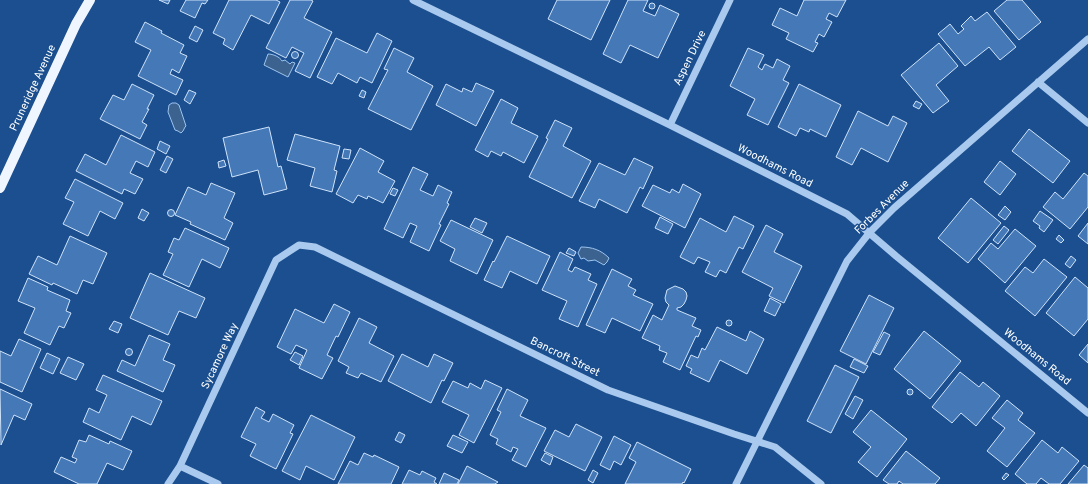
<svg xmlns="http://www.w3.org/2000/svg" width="1088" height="484" viewBox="0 0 1088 484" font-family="Overpass,sans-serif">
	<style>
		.water { fill: #3c6290; stroke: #9cc4f0 }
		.building { fill: #4478b7; stroke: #cfe3fa }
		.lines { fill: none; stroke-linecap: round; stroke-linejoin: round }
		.minor { stroke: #a9c9ee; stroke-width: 7 }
		.major { stroke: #f0f6ff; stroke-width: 10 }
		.labels { text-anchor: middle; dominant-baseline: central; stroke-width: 3; stroke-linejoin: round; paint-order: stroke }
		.street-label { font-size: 11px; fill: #fff; stroke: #1b4f8f }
	</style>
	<rect width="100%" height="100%" fill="#1b4f8f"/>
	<path class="water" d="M268 54C273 54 280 57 282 61L285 60 290 64 292 62 295 63 288 77 264 65Z
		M172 103H176L179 105 186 126 185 127 183 131 181 133 178 131 175 130 168 112 169 105Z
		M581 247C592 247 601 250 609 258L607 262 604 265 595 260 588 261 584 258 581 259 578 253Z"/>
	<path class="building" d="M159 0H170L168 4Z
		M186 0H208L205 4 202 3 195 18 180 11Z
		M229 0H276L280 2 269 24 251 15 233 50 223 44 225 39 213 33Z
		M290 0H311L313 1 304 18 332 32 310 78 295 71 304 53 292 47 286 58 266 48Z
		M557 0H610L591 40 548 19Z
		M628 0H648L643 11 655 16 660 5 679 14 658 58 630 45 621 63 603 54Z
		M804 0H846L837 17 829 13 826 19 832 22 824 37 819 34 815 42 818 43 813 52 786 39 789 33 772 25 780 8 797 16Z
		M1007 0H1022L1041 22 1019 40 994 11Z
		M649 6a3 3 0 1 1 6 0a3 3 0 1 1-6 0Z
		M987 12 1016 47 1000 60 989 47 965 66 938 34 950 24 958 34 964 29 961 26 971 16 975 21Z
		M145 22 162 31 161 33 184 45 180 53 187 56 179 73 172 69 170 74 183 80 176 95 138 76 151 50 135 42Z
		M195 26 203 30 197 42 189 38Z
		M377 33 392 41 372 83 360 77 357 83 338 73 332 84 317 77 336 38 367 53Z
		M939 43 958 66 936 85 949 101 933 113 901 75Z
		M394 48 414 58 407 72 433 86 411 130 368 109 388 70 384 69Z
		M748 48 764 55 758 67 762 70 765 64 773 68 777 59 790 66 783 80 789 83 768 125 747 115 755 99 730 86Z
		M291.5 55a3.5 3.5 0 1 1 7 0a3.5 3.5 0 1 1-7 0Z
		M476 83 494 91 476 126 436 105 446 84 462 92 463 88 472 92Z
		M132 84 154 95 147 109H149L142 122 147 125 140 139 100 119 113 95 124 100Z
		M799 84 841 105 826 137 810 129 809 132 800 128 796 136 778 127Z
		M189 90 196 93 190 104 184 100Z
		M362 90 366 92 364 98 359 96Z
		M501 99 518 108 511 123 538 136 524 163 503 152 501 156 491 151 488 157 475 150Z
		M916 101 922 104 919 109 913 106Z
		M858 111 888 126 893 116 907 123 888 162 861 148 852 165 836 157Z
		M555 120 572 128 563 146 591 161 572 198 529 177 548 139 546 138Z
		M269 127 278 167 281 166 287 189 264 195 258 170 232 177 223 138Z
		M1029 129 1070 161 1053 183 1012 151Z
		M295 134 340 146 334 170 337 171 332 192 310 186 315 168 287 160Z
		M121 135 155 152 148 167 136 161 130 173 143 179 135 194 124 189 122 194 76 171 85 154 106 165Z
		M160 141 170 146 166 154 157 149Z
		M360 148 384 161 378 172 395 181 383 203 368 196 367 199 358 195 353 203 336 194Z
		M344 149 351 150 349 159 342 158Z
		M167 156 173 159 166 173 160 170Z
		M634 158 653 167 643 189 640 187 627 213 599 199 595 208 579 201 599 163 625 175Z
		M224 160 226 166 219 168 218 162Z
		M1000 161 1016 174 1000 195 984 182Z
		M413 167 428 174 420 190 433 196 438 185 452 192 447 203 449 204 439 224 441 225 429 251 410 242 417 226 410 223 403 238 384 229Z
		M1084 173 1088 176V207L1070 229 1043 207 1055 192 1063 199Z
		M75 179 123 203 115 219 100 211 88 236 63 224 74 202 65 198Z
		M211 183 235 193 224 218 233 223 225 240 190 224 191 222 175 215 188 187 206 195Z
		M683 184 701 194 685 228 642 206 653 185 670 193 672 189 679 193Z
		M393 188 398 190 395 196 390 194Z
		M971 198 1001 223 968 263 938 238Z
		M1005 206 1011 212 1005 220 998 215Z
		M142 209 149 213 144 221 138 218Z
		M167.5 213a3.5 3.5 0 1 1 7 0a3.5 3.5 0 1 1-7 0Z
		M1040 211 1053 220 1044 232 1039 228 1040 226 1033 221Z
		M734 216 754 226 743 249 739 247 726 273 720 270 716 277 705 272 710 262 698 257 694 264 680 257 700 218 726 232Z
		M660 217 673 224 668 234 655 228Z
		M475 218 487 223 482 233 470 227Z
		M451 220 493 240 477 274 450 261 455 249 440 241Z
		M1088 223V244L1078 236Z
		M766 225 783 234 774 252 802 266 784 303 769 296 773 288 742 272Z
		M1004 226 1009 230 998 244 993 240Z
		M185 228 229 248 220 268 202 259 189 287 163 275 173 254 168 252 174 238 179 240Z
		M1015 229 1036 246 1005 283 978 259 991 243 998 249Z
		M1059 235 1064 240 1061 243 1056 239Z
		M70 236 107 253 93 284 83 280 77 294 53 283 52 285 29 274 38 256 57 265Z
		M507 236 550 256 537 284 510 271 502 288 484 280 493 261 494 262Z
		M569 248 576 252 574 256 566 253Z
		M560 252 573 259 568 270 572 272 575 267 591 274 588 280 597 284 578 327 559 319 567 301 542 290Z
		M1071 256 1076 260 1070 268 1065 264Z
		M1044 259 1067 277 1035 316 1005 291 1025 267 1033 273Z
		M612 269 632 279 628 286 636 290 633 295 653 304 640 331 612 318 605 333 586 325Z
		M150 273 205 298 196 318 179 311 168 335 130 318Z
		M1075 277 1088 288V319L1074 336 1046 313Z
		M28 278 48 287 47 290 70 300 66 311 71 313 64 328 59 326 50 345 24 333 35 308 18 301Z
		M675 286 683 289 686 292 687 296 686 300 684 304 681 307 677 308V310L696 318 692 326 701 330 698 337 696 336 680 370 663 362 667 353 659 350 660 346 642 338 653 315 662 320 669 305 666 302 665 298 667 290Z
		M869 295 894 308 866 364 840 351Z
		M770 298 781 304 775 316 764 311Z
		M334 304 350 312 338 337 336 336 327 355 333 358 322 379 299 368 307 350 296 345 291 354 277 347 295 309 324 323Z
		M359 318 377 327 369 343 394 356 381 382 361 373 358 378 346 373 349 367 338 361Z
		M726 323a3 3 0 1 1 6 0a3 3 0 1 1-6 0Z
		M114 321 122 324 118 333 109 329Z
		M717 327 746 341 750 331 764 339 747 374 720 360 709 382 690 373 692 369 686 366 691 355 698 358 702 348 705 350Z
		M924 331 961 361 930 399 894 369Z
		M884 332 890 335 880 355 873 352Z
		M149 335 170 344 163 360 175 365 163 392 117 371 122 360 135 366Z
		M19 339 41 349 22 392 0 382V351L11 356Z
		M1088 344V363L1079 355Z
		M125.5 352a3.5 3.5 0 1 1 7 0a3.5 3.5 0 1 1-7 0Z
		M295 352 303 356 299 365 290 360Z
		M47 353 60 359 53 374 40 368Z
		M402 354 428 367 434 354 453 363 444 381 442 380 431 403 388 381Z
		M68 357 84 364 76 380 60 373Z
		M854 359 868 366 864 373 850 367Z
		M835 365 859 377 831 433 807 421Z
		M960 372 979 387 983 382 1000 396 976 426 961 413 952 423 932 407Z
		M103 375 162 401 151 425 132 416 121 440 83 422 89 408 99 413 107 395 96 390Z
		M485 380 502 388 474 443 459 435 469 415 442 402 453 381 468 388 470 383 481 389Z
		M907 392a3 3 0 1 1 6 0a3 3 0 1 1-6 0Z
		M0 389 32 404 25 420 14 415 1 445Z
		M507 389 528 400 520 416 546 428 526 467 512 460 518 449 513 447 511 452 496 444 498 439 490 435 501 412 497 410Z
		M855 396 863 400 853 419 845 414Z
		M1007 400 1023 413 1018 420 1035 433 1007 467 987 451 1005 428 992 418Z
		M256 407 265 412 261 418 269 422 273 414 294 425 290 433 293 434 276 469 250 456 256 444 241 437Z
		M871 410 907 439 877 477 858 462 871 447 853 432Z
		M311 415 355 437 334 480 306 466 300 480 282 471Z
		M576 424 602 437 585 471 544 451 555 430 569 437Z
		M399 432 405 435 401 443 395 440Z
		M89 435 109 444 110 441 132 451 123 470 107 463 97 484H79L54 472 61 457 75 463 77 459 72 457 79 440 86 442Z
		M453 435 468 442 462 453 447 446Z
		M614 436 631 445 621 465 614 461 610 470 600 465Z
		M1042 440 1058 453 1062 447 1079 461 1060 484H1049L1041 478 1036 484H1027L1015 474Z
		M637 442 691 469 684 483 683 482 682 484H625L636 462 629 458Z
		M906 451 940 478 935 484H903L899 481 897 484H889L883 480Z
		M364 453 373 457 374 455 399 467 391 484H338L350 461 358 465Z
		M545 453 553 457 550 465 541 460Z
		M1084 465 1088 468V484H1068Z
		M467 466 498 482 495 484H458Z
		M409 470 420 475 422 471 436 478 434 482 437 484H402Z
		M593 470 598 473 593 483 588 480Z
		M444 473 459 480 457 484H439Z
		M1006 473 1009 475 1004 480 1002 478Z"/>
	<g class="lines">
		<path class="minor" d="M413 0 670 125 847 214 896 256 1088 413
			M1038 82 1088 123
			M670 125 730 0
			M180 466 218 484
			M168 484 180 466 276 260 299 245 315 247 608 390 734 434 775 447 821 484
			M736 484 847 261 870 232 894 208 1088 39"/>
		<path class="major" d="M0 188 76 24 90 0"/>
	</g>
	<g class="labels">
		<g class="street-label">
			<text transform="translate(690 58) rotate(-64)">Aspen Drive</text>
			<text transform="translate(33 88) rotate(-65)">Pruneridge Avenue</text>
			<text transform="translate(775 166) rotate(27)">Woodhams Road</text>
			<text transform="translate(882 207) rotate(-45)">Forbes Avenue</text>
			<text transform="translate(220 356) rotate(-65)">Sycamore Way</text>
			<text transform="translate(565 357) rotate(26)">Bancroft Street</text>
			<text transform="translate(1037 357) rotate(39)">Woodhams Road</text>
		</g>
	</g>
</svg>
